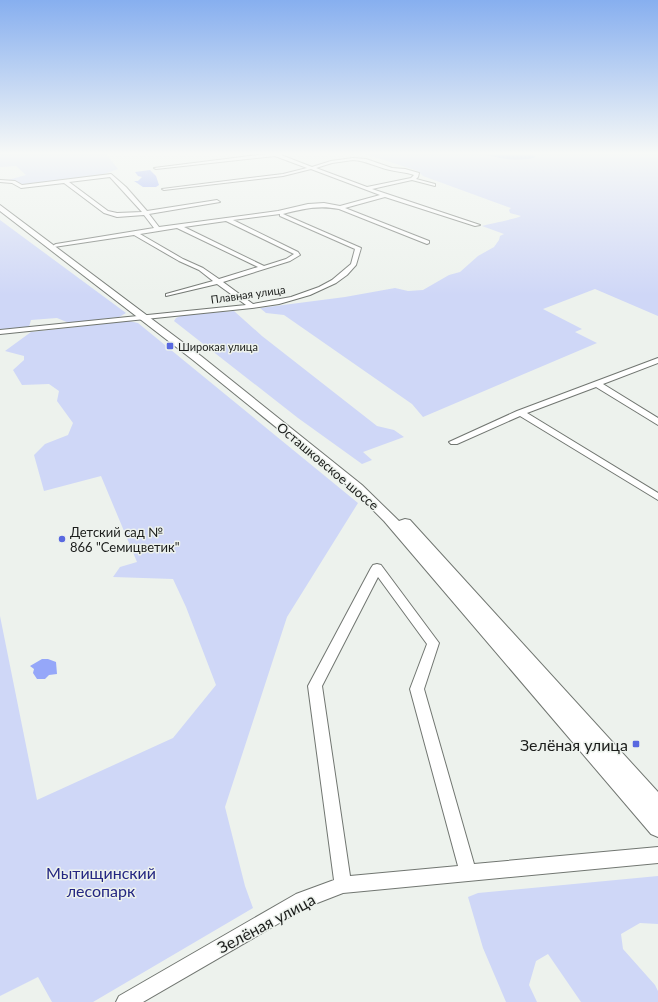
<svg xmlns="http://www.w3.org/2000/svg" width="658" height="1002" viewBox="0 0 658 1002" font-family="Lato,sans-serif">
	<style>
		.green { fill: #cfd7f7 }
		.water { fill: #95a7f9 }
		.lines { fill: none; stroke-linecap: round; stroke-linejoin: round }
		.minor-casing { stroke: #717671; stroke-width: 2 }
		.major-casing { stroke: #717671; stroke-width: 2 }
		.minor { fill: #fff; fill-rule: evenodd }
		.major { fill: #fff; fill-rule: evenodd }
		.poi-dot { fill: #5969e0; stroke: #edf2ed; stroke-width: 1.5 }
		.labels { text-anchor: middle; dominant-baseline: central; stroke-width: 3; stroke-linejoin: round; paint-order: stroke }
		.far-street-label { font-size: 11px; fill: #1b1d1b; stroke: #edf2ed }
		.far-poi-label { font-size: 11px; fill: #1b1d1b; stroke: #edf2ed; text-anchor: start }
		.street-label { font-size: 13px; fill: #1b1d1b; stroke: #edf2ed }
		.poi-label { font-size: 13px; fill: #1b1d1b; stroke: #edf2ed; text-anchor: start }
		.near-poi-label { font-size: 16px; fill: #1b1d1b; stroke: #edf2ed; text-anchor: end }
		.near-park-label { font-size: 16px; fill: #242782; stroke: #edf2ed }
		.near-street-label { font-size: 16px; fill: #1b1d1b; stroke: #edf2ed }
	</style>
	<rect width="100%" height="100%" fill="#edf2ed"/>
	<path class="green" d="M0 154H106L118 169 101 175 24 186 8 180 26 175 16 166 0 167Z
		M365 154H482C495 158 523 163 535 157L529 154H658V316L595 289 543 309 582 329 575 332 597 343 423 417 412 404 284 315 266 313 260 308 345 297 395 288 408 291 423 290 449 275 460 272 478 256 494 247 499 240 500 236 504 234 482 226C489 224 519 218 521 216L510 213 509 210 511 208 423 176 418 171Z
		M0 220 126 313 119 317 69 323 57 318 31 320 29 327 0 330Z
		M234 311 262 336 377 426 394 430 404 437 363 452 372 460 362 464 298 418 174 321 176 318 183 315Z
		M129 321 138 323 358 503 287 617 225 807 245 886 253 908 93 1002H52L38 977 0 996V616L37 800 173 738 216 685 186 607 173 579 113 577 120 567 137 562 101 476 44 491 34 455 45 444 68 435 73 423 57 401 59 391 49 384 22 385 13 370 24 360V356L5 351 31 332Z
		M658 876V924L640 923 621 934 623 949 655 985 658 991V1002H581L548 954 536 961 529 985 537 1002H506L483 948 468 897 478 893Z"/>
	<path class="water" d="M482 154H529L536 157C522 163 496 158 482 154Z
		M150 170 156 176 159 185 156 187H143L134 181H138L142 177 138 176 135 172Z
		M42 659H48L56 662 57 674 49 675 45 679H37L33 673 34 669 30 666Z"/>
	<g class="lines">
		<g class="minor-casing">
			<path id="minor" d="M267 154H283L281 155 312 167 331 161 353 158 366 159 392 168 405 169 419 173 418 177 416 179 435 184V186L412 180 372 189 480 225 475 226 385 197 345 208 429 241V243L427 244 339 209C318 205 303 209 283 214L361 248 356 265 347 275 336 283 310 295 279 304 252 308 0 334V330L246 305 217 284 166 296V294L213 281 199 270 179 261 134 235 54 247V245L56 244 154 228 144 215 117 217 104 213 64 183 21 188 12 183 0 182V180L15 181 22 185 111 174 126 187 147 211 217 200 220 202 149 214 159 227 278 211 308 204 324 203 340 206 380 195 311 169 283 176 164 190 162 189 283 174 307 168 275 156 156 169 154 168ZM353 160C367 161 376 167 390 170 398 172 406 172 414 175L411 178 367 187 316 168 332 163ZM110 177 142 212 117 213 108 211 69 182ZM280 214V216L355 249 351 264 332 280 319 287 291 297 253 304 223 282 290 261 300 255 298 252 233 220ZM226 221 294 254 286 259 264 266 184 227ZM177 228 258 267 219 279 203 268 183 259 140 234Z
				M658 358V363L603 384 658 418V425L596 387 527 413 658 493V500L520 416 457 444H451L449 442 517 411Z
				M377 564 381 565 439 643 424 689 474 864 658 847V863L343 893 307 907 143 1002H116L119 996 296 894 334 880 308 686 371 568 373 565ZM378 577 427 644 410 689 458 866 350 876 322 686Z"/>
		</g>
		<g class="major-casing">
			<path id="major" d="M0 205 201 356 362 485 399 521 405 519 410 520 658 792V837L651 834 384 521 354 491 324 466 193 360 13 221 0 211Z"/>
		</g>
		<use href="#minor" class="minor"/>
		<use href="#major" class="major"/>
	</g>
	<linearGradient id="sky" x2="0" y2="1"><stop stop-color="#87afef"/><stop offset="0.52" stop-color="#f7f9f7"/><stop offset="1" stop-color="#f7f9f7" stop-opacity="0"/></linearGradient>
	<rect width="658" height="295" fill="url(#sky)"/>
	<g class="poi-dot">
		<rect x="166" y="342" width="8" height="8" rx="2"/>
		<circle cx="62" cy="539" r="4"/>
		<rect x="632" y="740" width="8" height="8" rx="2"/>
	</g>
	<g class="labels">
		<g class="far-street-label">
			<text transform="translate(248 294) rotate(-8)">Плавная улица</text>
		</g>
		<g class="far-poi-label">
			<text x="178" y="346">Широкая улица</text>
		</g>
		<g class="street-label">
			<text transform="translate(328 466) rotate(40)">Осташковское шоссе</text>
		</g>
		<g class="poi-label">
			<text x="70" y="532">Детский сад №<tspan x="70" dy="15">866 "Семицветик"</tspan></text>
		</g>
		<g class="near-poi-label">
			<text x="628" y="744">Зелёная улица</text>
		</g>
		<g class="near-park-label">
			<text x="101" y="872">Мытищинский<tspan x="101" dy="18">лесопарк</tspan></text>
		</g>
		<g class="near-street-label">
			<text transform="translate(266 923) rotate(-28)">Зелёная улица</text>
		</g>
	</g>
</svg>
